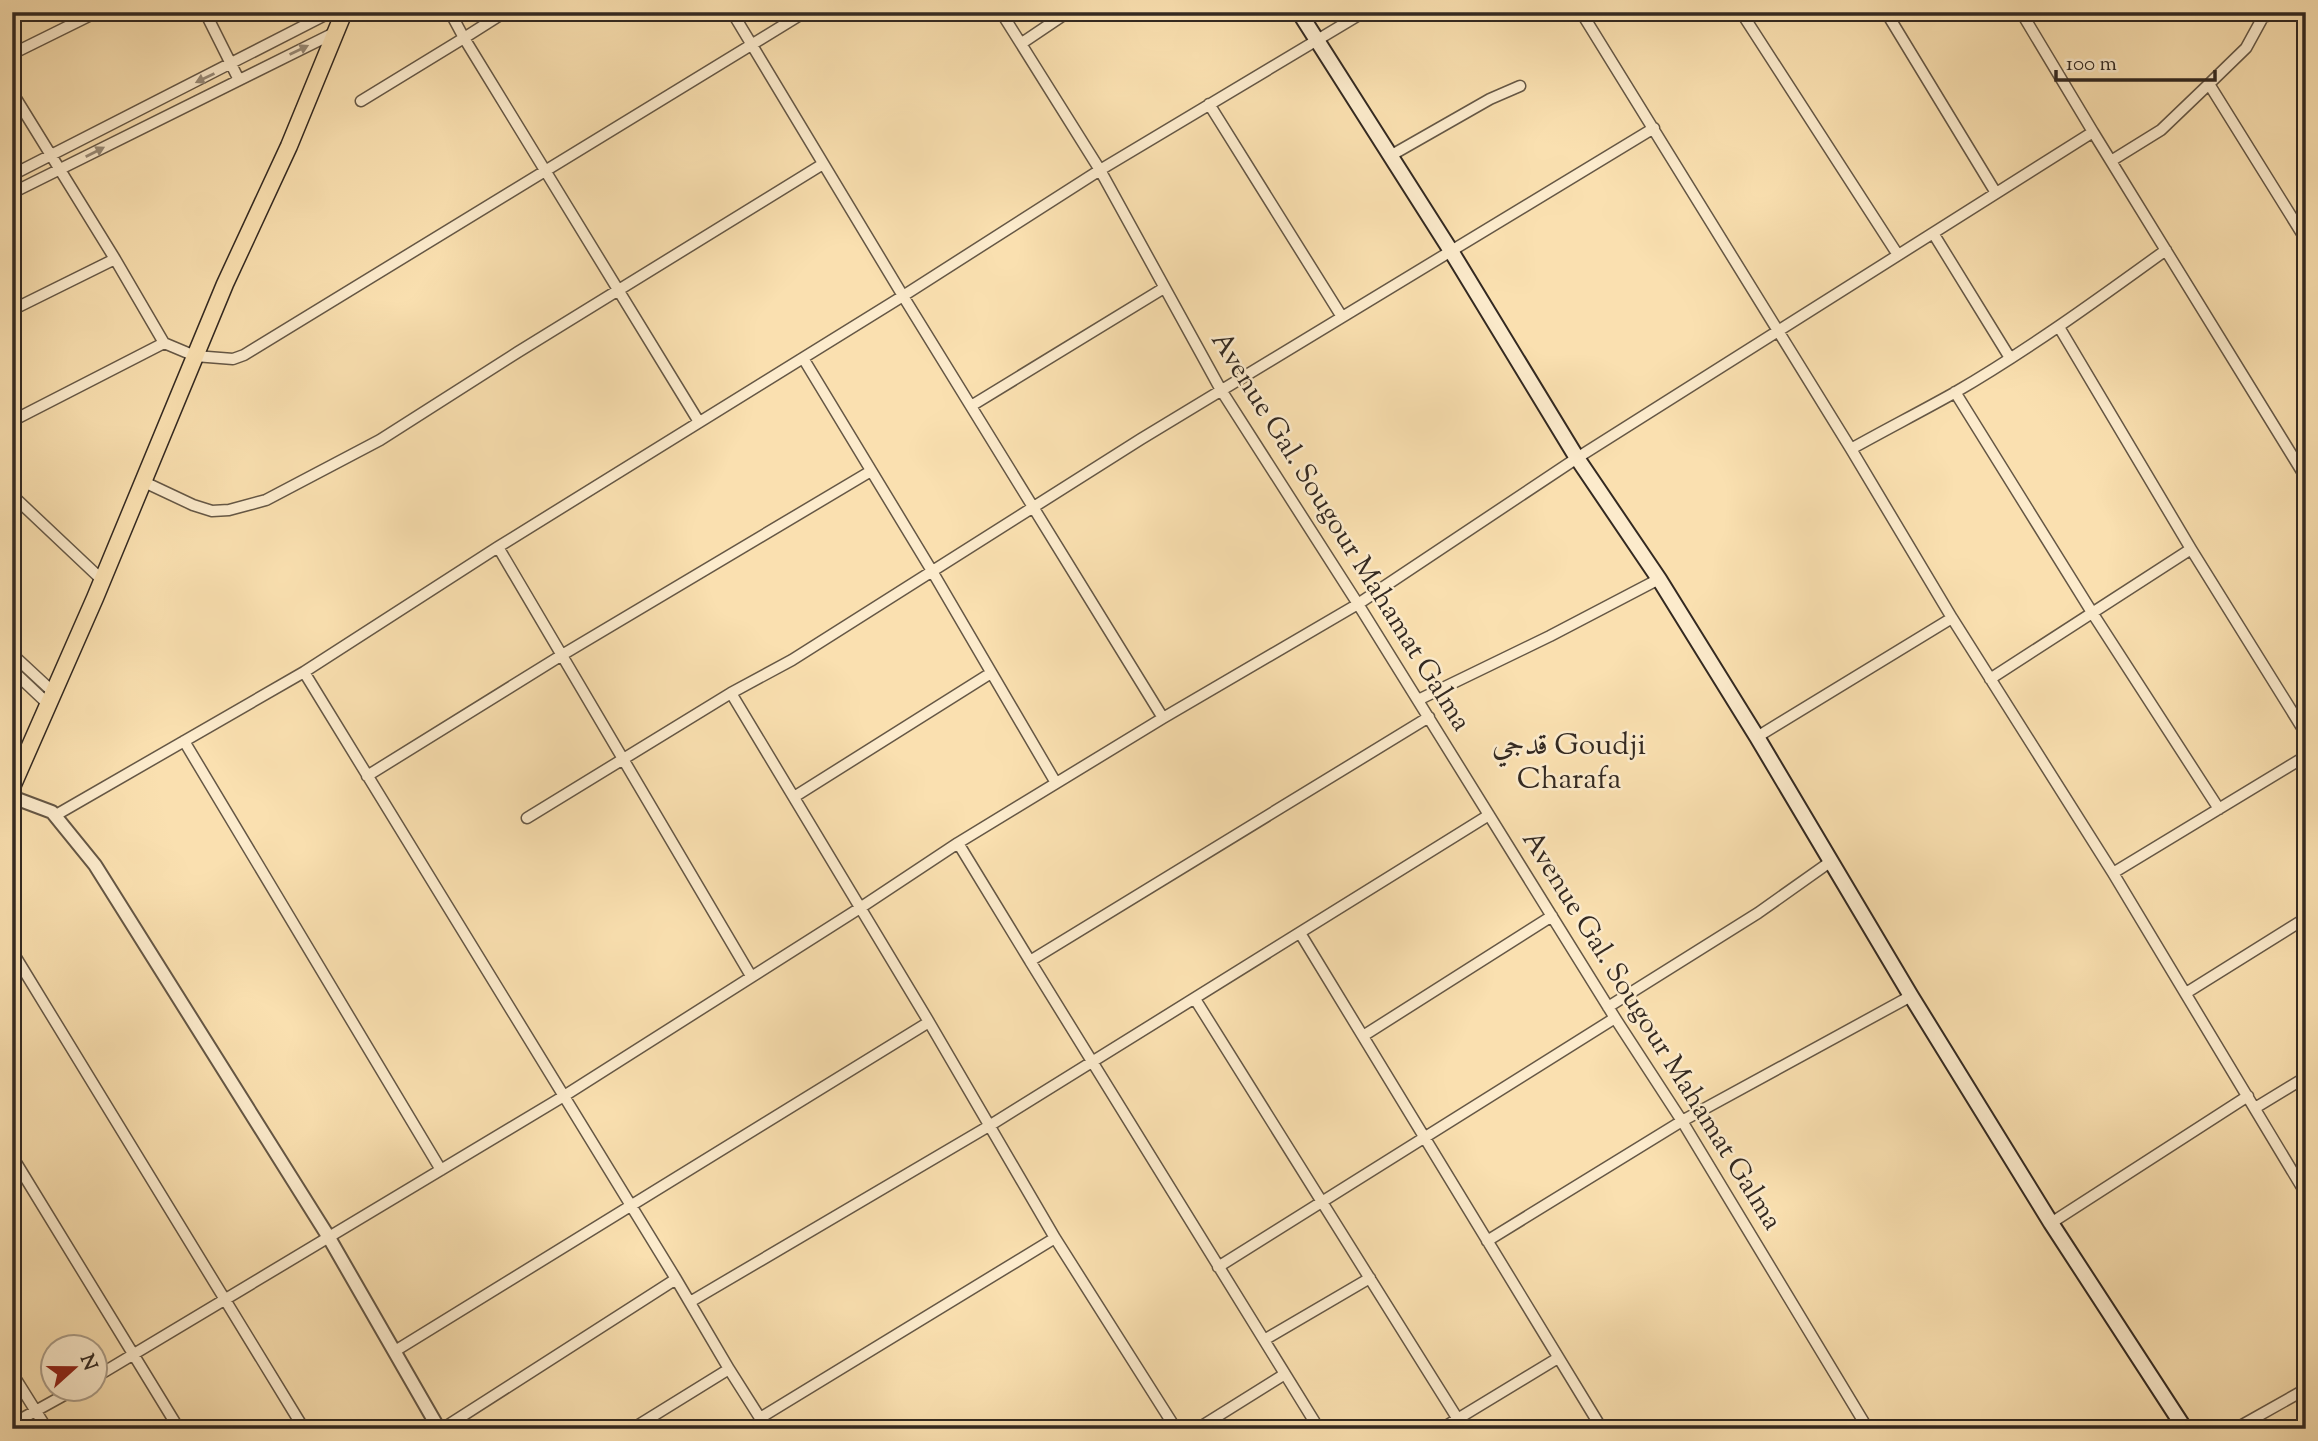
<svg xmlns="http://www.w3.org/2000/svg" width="2318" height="1441" viewBox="0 0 2318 1441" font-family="'Sorts Mill Goudy',Amiri,serif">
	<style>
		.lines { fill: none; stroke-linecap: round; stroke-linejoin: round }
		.minor-casing { stroke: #655745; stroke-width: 13 }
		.tertiary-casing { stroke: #655745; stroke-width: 16 }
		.secondary-casing { stroke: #332921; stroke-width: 18 }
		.trunk-casing { stroke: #332921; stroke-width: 19 }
		.minor { stroke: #fcebcc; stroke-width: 10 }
		.tertiary { stroke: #fcebcc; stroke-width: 12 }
		.secondary { stroke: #fcebcc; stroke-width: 14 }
		.trunk { stroke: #fae0b0; stroke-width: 16 }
		.oneway { fill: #988a76 }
		.labels { text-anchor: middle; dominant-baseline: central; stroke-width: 5; stroke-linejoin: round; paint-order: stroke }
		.street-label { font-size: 28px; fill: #332921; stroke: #fcebcc }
		.neighbourhood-label { font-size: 30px; fill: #332921; stroke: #fcebcc }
	</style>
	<rect width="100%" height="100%" fill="#fae0b0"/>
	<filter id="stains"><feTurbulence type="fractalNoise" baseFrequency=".00286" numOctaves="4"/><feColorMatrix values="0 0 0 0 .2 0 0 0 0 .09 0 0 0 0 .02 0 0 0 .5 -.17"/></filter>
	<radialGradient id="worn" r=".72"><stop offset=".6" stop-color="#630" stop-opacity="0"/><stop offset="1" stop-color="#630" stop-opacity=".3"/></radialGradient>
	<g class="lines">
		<g class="minor-casing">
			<path id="minor" d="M205 12 239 80
				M450 12 464 38 505 12
				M732 12 903 296 1163 718
				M1001 12 1100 170 1221 390 1358 604 1615 1018 1682 1121 1868 1429
				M1581 12 1851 449 1952 618 2113 873 2306 1194
				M1741 12 1898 255
				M1886 12 1996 193
				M1022 43 1068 12
				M12 54 97 12
				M2209 84 2306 240
				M12 92 115 259 164 343 195 356 233 359 244 355 805 12
				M361 101 464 38 699 422
				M1209 104 1342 317
				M2093 132 2306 478
				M1390 156 1490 99 1520 86
				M2111 161 2161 130 2209 84 2246 48 2263 17 2280 12
				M12 175 331 12
				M12 193 334 33
				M1933 233 2010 358
				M12 310 115 259
				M2059 327 2191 549 2306 734
				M803 358 932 571 1056 783
				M1955 392 2093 614 2219 809
				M971 406 1164 288
				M12 421 164 343
				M1851 449C1885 430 1920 412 1954 393 2028 350 2097 300 2166 250
				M142 481 193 505 212 511 229 510 266 500 380 440 518 352 823 164
				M12 495 101 579
				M498 547 751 976
				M12 654 53 692
				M12 670 48 704
				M304 672 676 1279 729 1369
				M1990 679 2191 549
				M731 693 929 1022 1055 1238 1176 1429
				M1418 700 1550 636 1659 579
				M1757 737 1952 618
				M184 741 441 1170
				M367 776 562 655 871 471
				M794 797 991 673
				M56 815 304 672 498 547 903 296 1100 170 1364 12
				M527 818 731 693 792 660 1141 439 1654 128
				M958 843 1030 961 1429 717
				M2113 873 2306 756
				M1300 933 1602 1429
				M12 951 304 1429
				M1030 961 1319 1429
				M2186 993 2306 918
				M1195 999 1464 1429
				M1608 1007 1758 913 1830 862
				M1363 1036 1552 916
				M2255 1108 2306 1077
				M12 1156 179 1429
				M2051 1223 2248 1096
				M1487 1241 1682 1121 1911 996
				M1218 1267 1615 1018
				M690 1302 989 1126 1489 815
				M1264 1340 1370 1278
				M395 1351 929 1022
				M12 1373 47 1429
				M94 1378 564 1096 860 908 958 843 1163 718 1358 604 1577 458 2093 132 2021 12
				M760 1418 1055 1238
				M12 1424 77 1388
				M442 1429 676 1279
				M632 1429 729 1369 767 1429
				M1197 1429 1285 1374
				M1441 1429 1558 1358
				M2235 1429 2306 1389"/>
		</g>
		<g class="tertiary-casing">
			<path id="tertiary" d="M12 797 52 812 95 865 328 1236 439 1429"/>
		</g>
		<g class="secondary-casing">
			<path id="secondary" d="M1299 12 1451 251 1577 458 1659 579 1757 737 1911 996 2051 1223 2185 1429"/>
		</g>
		<g class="trunk-casing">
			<path id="trunk" d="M12 787 95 598 225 284 289 146 344 12"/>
		</g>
		<use href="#minor" class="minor"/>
		<use href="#tertiary" class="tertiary"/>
		<use href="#secondary" class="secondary"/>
		<use href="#trunk" class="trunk"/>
	</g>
	<defs><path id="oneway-solid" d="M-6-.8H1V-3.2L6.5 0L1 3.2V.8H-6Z" transform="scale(1.75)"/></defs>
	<g class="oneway">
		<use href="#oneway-solid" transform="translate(299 50) rotate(-26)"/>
		<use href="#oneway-solid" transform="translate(205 78) rotate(154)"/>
		<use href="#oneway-solid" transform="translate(95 152) rotate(-27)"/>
	</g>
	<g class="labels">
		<g class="street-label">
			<text transform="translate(1340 532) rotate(58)">Avenue Gal. Sougour Mahamat Galma</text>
			<text transform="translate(1651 1031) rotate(58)">Avenue Gal. Sougour Mahamat Galma</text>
		</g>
		<g class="neighbourhood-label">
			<text x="1569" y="746">قدجي Goudji<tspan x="1569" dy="34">Charafa</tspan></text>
		</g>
	</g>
	<rect width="2318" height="1441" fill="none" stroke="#fae0b0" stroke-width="42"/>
	<rect x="14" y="14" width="2290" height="1413" fill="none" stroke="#332921" stroke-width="3.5"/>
	<rect x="21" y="21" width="2276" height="1399" fill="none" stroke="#332921" stroke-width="2"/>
	<g transform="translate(74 1368) rotate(69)"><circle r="33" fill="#fcebcc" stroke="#ac9d88" stroke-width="2"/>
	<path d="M0-5L12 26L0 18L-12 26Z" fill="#8f2418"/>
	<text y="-10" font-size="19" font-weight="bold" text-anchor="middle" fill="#332921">N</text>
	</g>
	<path d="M2056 70v10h159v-10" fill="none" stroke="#332921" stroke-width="3.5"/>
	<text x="2066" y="70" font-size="21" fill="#332921" stroke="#fcebcc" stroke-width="5" paint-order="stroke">100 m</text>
	<rect width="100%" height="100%" filter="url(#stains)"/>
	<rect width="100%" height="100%" fill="url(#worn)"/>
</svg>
